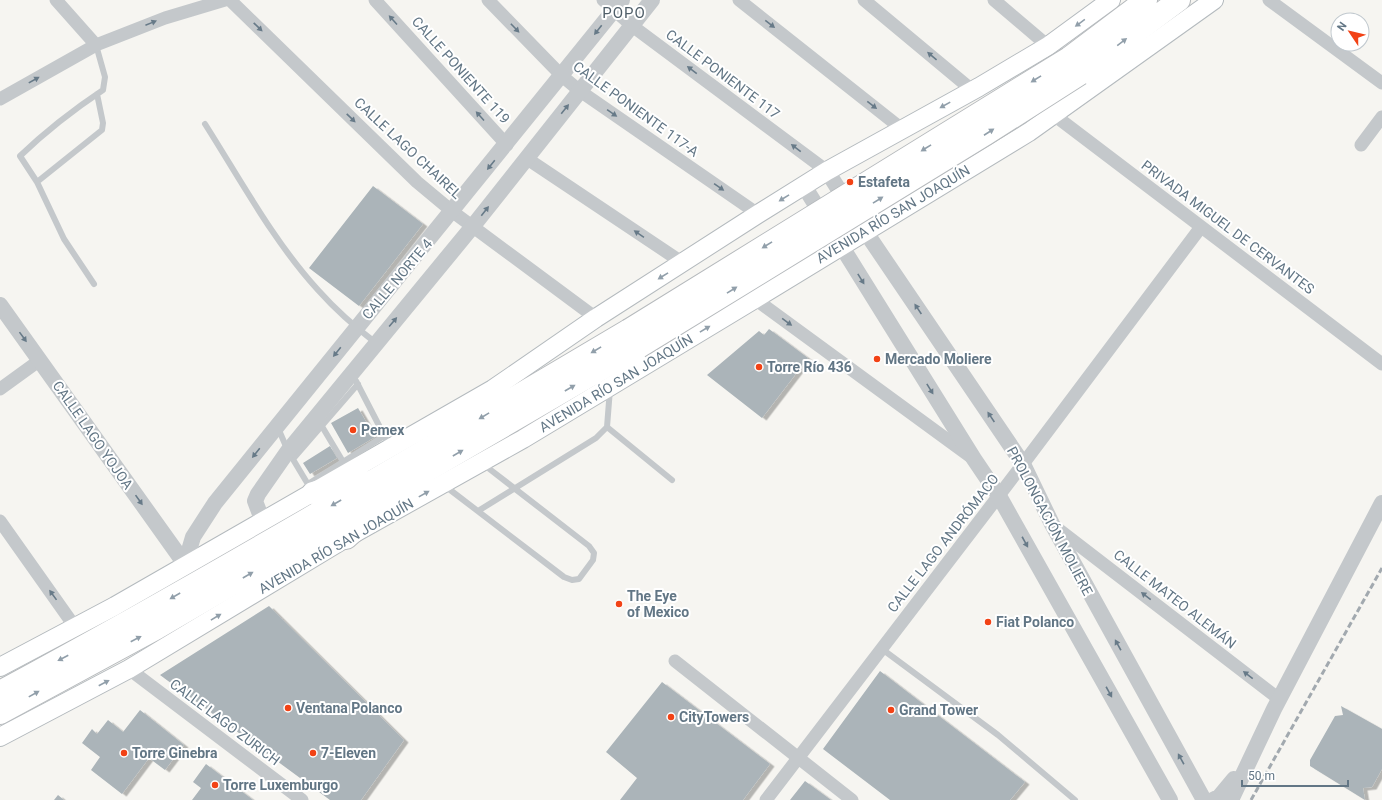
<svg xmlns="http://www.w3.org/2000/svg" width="1382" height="800" viewBox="0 0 1382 800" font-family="Roboto,sans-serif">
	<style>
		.building { fill: #abb4b9; filter: url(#shadow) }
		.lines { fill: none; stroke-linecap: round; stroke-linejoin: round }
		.secondary-casing { stroke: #b4babe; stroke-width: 20 }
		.motorway-casing { stroke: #b6babd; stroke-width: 24 }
		.service { stroke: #c4c8cb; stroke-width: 6 }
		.minor { stroke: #c4c8cb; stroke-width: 13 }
		.tertiary { stroke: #c4c8cb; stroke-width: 16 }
		.secondary { stroke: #fff; stroke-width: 18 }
		.motorway { stroke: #fff; stroke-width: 22 }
		.rail { stroke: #a2a9af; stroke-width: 3; stroke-dasharray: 6 3; stroke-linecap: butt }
		.motorway-bridge-casing { stroke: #b6babd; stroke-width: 24; stroke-linecap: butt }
		.motorway-bridge { stroke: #fff; stroke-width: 22 }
		.oneway { fill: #677a88 }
		.oneway2 { fill: #919faa }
		.poi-dot { fill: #f24215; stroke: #fff; stroke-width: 1.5 }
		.labels { text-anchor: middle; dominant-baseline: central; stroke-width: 4; stroke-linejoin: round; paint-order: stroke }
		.street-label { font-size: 14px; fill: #627685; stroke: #fff }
		.poi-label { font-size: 14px; font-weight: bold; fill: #627685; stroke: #fff; text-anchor: start }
		.neighbourhood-label { font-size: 15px; letter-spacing: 1px; fill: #505f69; stroke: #fff }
	</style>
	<defs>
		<filter id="shadow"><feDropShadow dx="4.5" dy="2.5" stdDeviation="0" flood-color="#0004"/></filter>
	</defs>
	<rect width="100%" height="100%" fill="#f6f5f1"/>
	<path class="building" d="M373 186 423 224 359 306 309 268Z
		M769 329 808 358 762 418 707 375 759 331 764 335Z
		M358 408 375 437 348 453 331 423Z
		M330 446 337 458 310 474 303 463Z
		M269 606 404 740 361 800H330L160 675Z
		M880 671 1025 782 1010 800H890L823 749Z
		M662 682 770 764 743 800H620L637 778 606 752Z
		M1341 706 1382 729V769L1372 787 1363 788 1365 800 1310 766V760L1335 716 1343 715Z
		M140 710 184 745 165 770 149 758 122 794 91 770 100 757 82 743 92 729 97 734 108 720 123 732Z
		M206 764 253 800H192L201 788 193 782Z
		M805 781 831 800H790Z
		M58 795 64 800H54Z"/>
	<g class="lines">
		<g class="secondary-casing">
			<path id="secondary" d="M0 667 115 606 493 389 596 318 758 214 827 171 979 87 1048 46 1111 0
				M0 737 129 669 346 538 523 439 755 299 1029 132 1214 0"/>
		</g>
		<g class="motorway-casing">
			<path id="motorway" d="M1069 58 1146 0
				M1080 74 1179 0
				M313 493 340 485 359 478
				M346 538 375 512
				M0 692C213 577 421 453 629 330
				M0 713 157 628 639 347"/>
		</g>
		<path class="service" d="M96 45 105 77 103 90C73 110 46 131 20 156L37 182 102 130 103 123 97 94
			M205 124C240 179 274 242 318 290 335 309 355 327 376 343
			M37 182 64 239 94 284
			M356 381 386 439
			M320 423 345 465
			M607 427 672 480
			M278 428 288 451 309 486
			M293 459 358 384
			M308 484 384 436
			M445 486 564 577 572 580 579 579 593 560 594 553 589 546 483 464
			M478 511 596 438 607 427 610 389
			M882 649 998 735 1075 800"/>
		<path class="minor" d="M56 0 96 45
			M230 0 417 182 453 212 596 318
			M375 0 507 145
			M488 0 562 76 580 91 758 214
			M603 0 631 25 827 171
			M739 0 902 129
			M864 0 972 90
			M994 0 1048 46
			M1269 0 1382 83
			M0 99 96 45 165 18 225 0
			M1054 115 1382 364
			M1361 145 1382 117
			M526 158 683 263
			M755 299 971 457
			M0 389 40 360
			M0 521 75 627
			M1054 526 1279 699
			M675 661 852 800
			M129 669 302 800
			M766 800 1023 464 1201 227"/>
		<path class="tertiary" d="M827 171 865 231 1023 464 1052 524 1204 800
			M804 186 974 459 999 496 1170 800
			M0 305 185 564
			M263 522 255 501 258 494 288 451 473 226 652 0
			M185 564 193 537 215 503 622 0
			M1213 800 1219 797 1234 779
			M1231 800 1274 709 1382 503"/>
		<use href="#secondary" class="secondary"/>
		<use href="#motorway" class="motorway"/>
		<path class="rail" d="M1251 800 1382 568"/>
		<g class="motorway-bridge-casing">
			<path id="motorway-bridge" d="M629 330 1069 58
				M639 347 986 134 1080 74"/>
		</g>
		<use href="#motorway-bridge" class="motorway-bridge"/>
	</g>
	<defs><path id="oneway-solid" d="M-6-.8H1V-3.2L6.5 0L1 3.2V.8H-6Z"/></defs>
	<g class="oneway">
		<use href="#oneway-solid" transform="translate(393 20) rotate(-132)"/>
		<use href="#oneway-solid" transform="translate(151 23) rotate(-22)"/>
		<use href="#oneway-solid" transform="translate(770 24) rotate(38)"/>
		<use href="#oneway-solid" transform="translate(258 27) rotate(44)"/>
		<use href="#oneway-solid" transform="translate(515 28) rotate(46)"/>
		<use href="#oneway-solid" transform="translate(598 30) rotate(128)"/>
		<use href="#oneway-solid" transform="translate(932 56) rotate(-140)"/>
		<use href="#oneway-solid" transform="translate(692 70) rotate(-143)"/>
		<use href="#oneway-solid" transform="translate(34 80) rotate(-29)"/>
		<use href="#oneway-solid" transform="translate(872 105) rotate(38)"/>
		<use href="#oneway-solid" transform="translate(565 109) rotate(-51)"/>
		<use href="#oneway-solid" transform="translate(612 113) rotate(35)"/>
		<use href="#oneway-solid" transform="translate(480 116) rotate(-132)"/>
		<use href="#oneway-solid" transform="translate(351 118) rotate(44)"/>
		<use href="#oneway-solid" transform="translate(796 148) rotate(-143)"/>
		<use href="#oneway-solid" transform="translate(491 165) rotate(129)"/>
		<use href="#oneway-solid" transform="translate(719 187) rotate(35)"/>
		<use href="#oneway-solid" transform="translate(485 211) rotate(-52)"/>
		<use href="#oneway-solid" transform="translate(639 234) rotate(-146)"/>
		<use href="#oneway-solid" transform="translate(861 279) rotate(58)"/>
		<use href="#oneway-solid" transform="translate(918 309) rotate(-124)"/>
		<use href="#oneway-solid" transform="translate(393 322) rotate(-50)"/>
		<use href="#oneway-solid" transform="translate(787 322) rotate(36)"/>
		<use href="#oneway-solid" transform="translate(23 337) rotate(54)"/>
		<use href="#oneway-solid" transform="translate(337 352) rotate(129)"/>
		<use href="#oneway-solid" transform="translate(930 389) rotate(58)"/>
		<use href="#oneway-solid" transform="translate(991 417) rotate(-124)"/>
		<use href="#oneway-solid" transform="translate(256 453) rotate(129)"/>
		<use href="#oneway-solid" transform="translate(139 500) rotate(55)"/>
		<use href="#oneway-solid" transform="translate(1025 542) rotate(61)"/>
		<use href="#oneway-solid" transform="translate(53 595) rotate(-126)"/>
		<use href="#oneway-solid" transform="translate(1146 596) rotate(-142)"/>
		<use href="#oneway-solid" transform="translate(1118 645) rotate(-119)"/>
		<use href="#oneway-solid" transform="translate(1248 675) rotate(-142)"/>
		<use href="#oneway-solid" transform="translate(1109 692) rotate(61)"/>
		<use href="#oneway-solid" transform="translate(1181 759) rotate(-119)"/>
	</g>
	<g class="oneway2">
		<use href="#oneway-solid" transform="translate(1080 23) rotate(144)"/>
		<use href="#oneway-solid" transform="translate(1122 42) rotate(-37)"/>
		<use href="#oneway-solid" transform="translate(1036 79) rotate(148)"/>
		<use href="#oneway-solid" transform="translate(945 105) rotate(151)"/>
		<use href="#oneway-solid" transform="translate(989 132) rotate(-33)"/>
		<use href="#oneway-solid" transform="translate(926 148) rotate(148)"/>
		<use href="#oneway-solid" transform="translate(784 198) rotate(148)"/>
		<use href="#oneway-solid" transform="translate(878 200) rotate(-32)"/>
		<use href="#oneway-solid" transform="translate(767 245) rotate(148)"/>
		<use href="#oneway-solid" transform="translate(663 276) rotate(148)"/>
		<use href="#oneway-solid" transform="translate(732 290) rotate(-32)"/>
		<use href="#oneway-solid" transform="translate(705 329) rotate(-31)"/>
		<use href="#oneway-solid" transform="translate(596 350) rotate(149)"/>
		<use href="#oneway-solid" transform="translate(570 388) rotate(-30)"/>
		<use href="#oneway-solid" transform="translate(484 416) rotate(149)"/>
		<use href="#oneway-solid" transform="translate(458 453) rotate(-30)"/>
		<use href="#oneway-solid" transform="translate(424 494) rotate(-29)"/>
		<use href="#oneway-solid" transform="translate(336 503) rotate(150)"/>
		<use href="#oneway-solid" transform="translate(248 575) rotate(-30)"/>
		<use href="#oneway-solid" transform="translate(175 596) rotate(150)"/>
		<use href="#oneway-solid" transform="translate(216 617) rotate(-31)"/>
		<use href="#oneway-solid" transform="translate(136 639) rotate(-28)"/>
		<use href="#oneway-solid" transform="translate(63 658) rotate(152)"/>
		<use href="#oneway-solid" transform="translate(104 683) rotate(-28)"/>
		<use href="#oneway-solid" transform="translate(34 694) rotate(-29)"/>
	</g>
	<g class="poi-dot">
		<circle cx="850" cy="182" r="4"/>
		<circle cx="877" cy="359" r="4"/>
		<circle cx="759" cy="367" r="4"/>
		<circle cx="353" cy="430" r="4"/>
		<circle cx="619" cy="604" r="4"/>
		<circle cx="988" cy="622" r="4"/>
		<circle cx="288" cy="708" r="4"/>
		<circle cx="891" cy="710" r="4"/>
		<circle cx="671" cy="717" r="4"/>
		<circle cx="124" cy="753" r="4"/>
		<circle cx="313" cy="753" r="4"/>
		<circle cx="215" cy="785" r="4"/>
	</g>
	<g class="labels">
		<g class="street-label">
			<text transform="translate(461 70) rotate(48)">CALLE PONIENTE 119</text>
			<text transform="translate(723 74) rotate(37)">CALLE PONIENTE 117</text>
			<text transform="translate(636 109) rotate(36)">CALLE PONIENTE 117-A</text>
			<text transform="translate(408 148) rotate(43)">CALLE LAGO CHAIREL</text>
			<text transform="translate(893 214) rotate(-31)">AVENIDA RÍO SAN JOAQUÍN</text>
			<text transform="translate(1228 227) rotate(37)">PRIVADA MIGUEL DE CERVANTES</text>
			<text transform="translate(397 279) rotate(-50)">CALLE NORTE 4</text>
			<text transform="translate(616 383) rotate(-31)">AVENIDA RÍO SAN JOAQUÍN</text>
			<text transform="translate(93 435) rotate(55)">CALLE LAGO YOJOA</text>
			<text transform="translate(1050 521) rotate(62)">PROLONGACIÓN MOLIERE</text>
			<text transform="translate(943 543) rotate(-52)">CALLE LAGO ANDRÓMACO</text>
			<text transform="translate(336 546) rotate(-30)">AVENIDA RÍO SAN JOAQUÍN</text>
			<text transform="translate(1175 599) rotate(38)">CALLE MATEO ALEMÁN</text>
			<text transform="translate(225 722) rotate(37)">CALLE LAGO ZURICH</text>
		</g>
		<g class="poi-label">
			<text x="858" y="182">Estafeta</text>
			<text x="885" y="359">Mercado Moliere</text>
			<text x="767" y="367">Torre Río 436</text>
			<text x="361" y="430">Pemex</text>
			<text x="627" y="596">The Eye<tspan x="627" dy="16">of Mexico</tspan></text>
			<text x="996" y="622">Fiat Polanco</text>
			<text x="296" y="708">Ventana Polanco</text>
			<text x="899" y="710">Grand Tower</text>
			<text x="679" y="717">CityTowers</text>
			<text x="132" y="753">Torre Ginebra</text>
			<text x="321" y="753">7-Eleven</text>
			<text x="223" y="785">Torre Luxemburgo</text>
		</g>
		<g class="neighbourhood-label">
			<text x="624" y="13">POPO</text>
		</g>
	</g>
	<g transform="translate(1350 32) rotate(305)"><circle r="19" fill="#ffffff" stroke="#c0c8ce"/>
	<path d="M0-3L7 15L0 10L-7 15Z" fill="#f24215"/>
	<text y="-6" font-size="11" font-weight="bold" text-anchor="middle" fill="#627685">N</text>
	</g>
	<path d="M1242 780v6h106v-6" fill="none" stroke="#627685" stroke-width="2"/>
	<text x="1248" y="780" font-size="12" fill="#627685" stroke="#ffffff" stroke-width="3" paint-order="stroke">50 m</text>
</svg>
